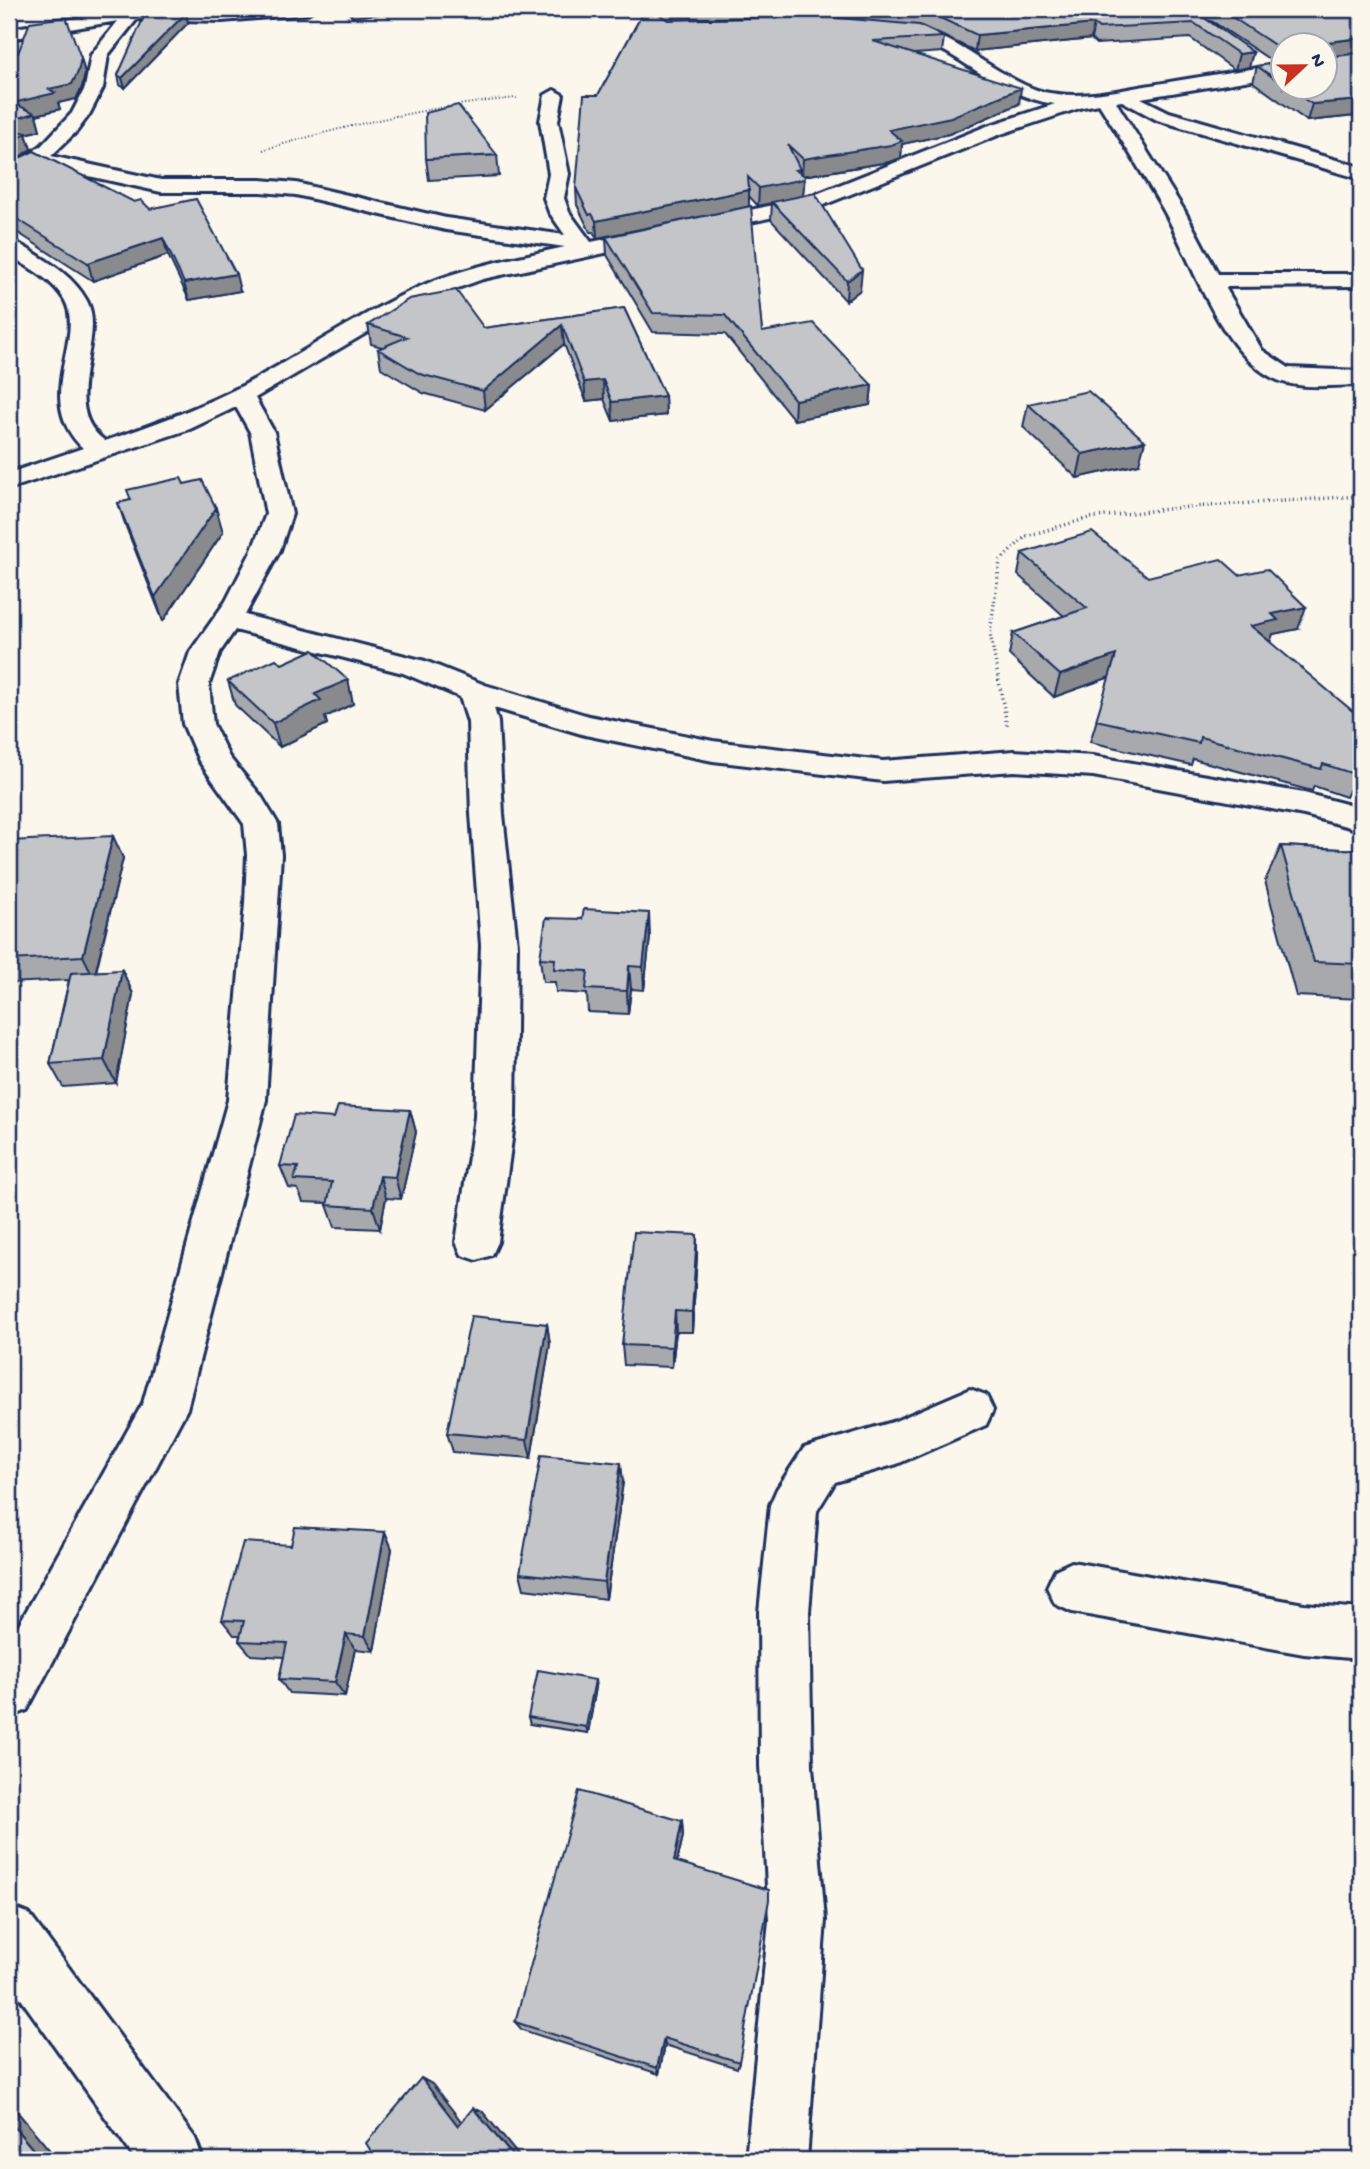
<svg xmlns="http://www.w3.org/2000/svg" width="1370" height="2169" viewBox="0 0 1370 2169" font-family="'Gochi Hand',sans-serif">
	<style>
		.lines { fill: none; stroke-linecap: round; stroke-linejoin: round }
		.minor-casing { stroke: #1b2f5e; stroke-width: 6 }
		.path-far1 { stroke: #1b2f5e; stroke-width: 2; stroke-dasharray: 1 2.5; stroke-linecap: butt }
		.path { stroke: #1b2f5e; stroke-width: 3.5; stroke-dasharray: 1 3.5; stroke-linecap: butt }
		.minor { fill: #fbf7ec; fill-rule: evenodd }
		.wall { fill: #a8a9ad; stroke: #1b2f5e; stroke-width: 2; fill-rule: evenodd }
		.shaded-wall { fill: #888a8d; stroke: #1b2f5e; stroke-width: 2 }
		.building { fill: #c3c5c9; stroke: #1b2f5e; stroke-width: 2 }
	</style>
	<rect width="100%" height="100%" fill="#fbf7ec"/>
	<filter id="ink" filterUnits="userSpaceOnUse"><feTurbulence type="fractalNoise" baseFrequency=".0143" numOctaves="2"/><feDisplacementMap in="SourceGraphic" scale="14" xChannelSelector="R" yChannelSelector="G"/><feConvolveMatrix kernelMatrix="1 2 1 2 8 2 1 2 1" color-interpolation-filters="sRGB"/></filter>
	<g filter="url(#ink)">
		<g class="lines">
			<g class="minor-casing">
				<path id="minor" d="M133 9H314L306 14 222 21 137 19 108 55 103 88 89 115 77 131 51 156 161 180H261L296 183 446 218 565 235 549 212 544 198 549 174 540 121 545 95 554 90 563 95 558 121 569 174 564 198 569 212 591 242 804 199 987 126 1055 104C1012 98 982 73 946 52 927 42 909 38 888 32L886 29 888 26C934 14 999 82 1044 92 1078 99 1110 92 1145 86 1190 79 1236 70 1282 65V75L1141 98 1169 112 1361 167V179L1157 120 1122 101 1116 102 1184 210 1218 274H1361V286L1225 287 1262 350 1289 368 1361 371V385C1334 385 1296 391 1271 377 1217 347 1193 262 1163 209 1143 174 1121 139 1099 104L1083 107 1001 134 816 208 483 279 444 293 395 316 255 398 274 432 292 514 280 550 245 615 425 661 485 685 589 716 713 741 883 761 1014 751 1093 756 1304 793 1361 808V830L1304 815 1093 776 1014 771 883 781 713 761 585 735 494 708 498 722 503 814 517 945 515 1117 498 1242 492 1255 477 1260 462 1255 456 1242 475 1117 481 945 471 814 468 722 460 697 403 673 235 630 220 652 209 684 213 724 229 757 261 796 278 824 281 855 266 1100 187 1409 27 1710 9 1718V1642L143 1403 228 1100 245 903 247 855 244 824 199 761 183 724 179 684 190 652 226 601 252 550 266 514 250 432 236 407 190 429 9 489V473L83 448C31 399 87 337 64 299 52 279 28 267 9 255V240L16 242C42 258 72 273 87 301 107 338 57 407 105 441 153 425 199 408 244 385 305 352 362 312 426 284 470 266 519 257 565 247L446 230 296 195 261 192H161L39 165 9 181V167L41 146 72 113 85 88 91 55 118 21 9 39V29Z
					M970 1389 986 1395 993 1410 986 1425 897 1464 835 1482 817 1511 809 1612 812 1766 825 1920 807 2160H746L769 1920 760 1766 759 1612 770 1505 777 1489 804 1448 893 1422Z
					M1072 1562 1304 1604 1361 1609V1659L1304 1654 1072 1612 1055 1604 1047 1587 1055 1570Z
					M9 1906 29 1914 195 2138 203 2160H136L9 1982Z"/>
			</g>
			<path class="path-far1" d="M263 150C347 125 430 106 517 98"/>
			<path class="path" d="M1007 725 990 633 1000 561 1026 536 1089 518 1176 508 1361 496"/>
			<use href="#minor" class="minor"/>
		</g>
		<path class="wall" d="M346 9H425L352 17Z
			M645 9H1361V122L1355 116 1307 121 1253 82 1257 66 1275 63 1213 22 1207 20 1253 52 1249 67 1235 70 1190 38 1096 44 1091 39 975 51 919 25 944 37 942 52 915 54 1019 104 949 134 902 144 901 158 889 162 804 176 803 195 860 290 846 301 771 220 772 203 758 206 749 196V207L762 332 872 385 870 405 794 420 725 334 653 332 607 255 606 237 673 223 597 238 593 232H590L577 205 576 188 598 95ZM1283 46H1325V88H1283Z
			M186 13 188 23 125 88 120 85 118 75Z
			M9 54 81 58 85 74 82 87 76 99 58 103 60 109 36 115 40 130 26 134 31 149 15 160 34 151 240 291 189 300 168 255 93 281 9 227Z
			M497 155 499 176 429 180 426 159Z
			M624 308 665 396 666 415 613 421 604 399 586 401 564 344 485 410 423 393 381 368 378 349 382 347 371 344 368 325 484 328Z
			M1028 404 1139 464 1077 478 1023 427Z
			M184 484 223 532 163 621 126 527 118 503 131 500Z
			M1022 553 1148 577 1298 629 1273 634 1270 642 1357 775 1346 797 1314 786 1312 791 1193 759 1191 765 1090 742 1110 677 1054 697 1009 655 1013 633 1064 616 1018 575Z
			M282 664 348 680 353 704 325 717 327 724 280 747 235 705 228 681Z
			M9 841 123 858 96 972 122 970 133 994 116 1083 63 1087 50 1064 69 980 9 983Z
			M1281 846 1361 850V999L1296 996 1265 881Z
			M650 937 644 990 631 989 628 1014 588 1012 587 994 556 992 555 982H543L540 958Z
			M410 1110 416 1132 401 1199 386 1198 380 1229 335 1227 327 1205V1203L303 1202 298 1189 289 1188 280 1166 334 1118Z
			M697 1256 692 1332H676L672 1367 624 1365 622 1345Z
			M547 1324 550 1344 531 1458 453 1452 447 1433Z
			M623 1482 606 1599 524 1589 520 1573Z
			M385 1532 392 1549 374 1651 355 1649 345 1696 289 1693 279 1679 284 1657 251 1655 239 1641 240 1635H234L222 1620 291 1545Z
			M596 1687 588 1733 530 1724 528 1717Z
			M682 1821 683 1836 677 1862 739 2062 737 2068 665 2045 659 2074 522 2030 515 2022Z"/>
		<path class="shaded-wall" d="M350 9H425L352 17Z
			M1066 9H1074L1073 16 1063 25Z
			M186 13 188 23 125 88 122 78Z
			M1094 24 1091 39 975 51 977 35Z
			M1361 38V53L1325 57 1326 44 1328 42Z
			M1253 52 1249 67 1235 70 1239 54Z
			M81 58 85 74 82 87 76 99 58 103 60 109 36 115 40 130 26 134 31 149 9 164V121L13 103 49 89Z
			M1021 88 1019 104 949 134 902 144 901 158 889 162 802 176 803 159 889 130Z
			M1360 100 1355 116 1307 121 1312 104Z
			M800 169 799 180 805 176 803 196 758 206 759 188 795 170Z
			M749 190V207L597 238 596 221Z
			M163 238 168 255 93 281 88 263Z
			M862 270 860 290 846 301 847 281Z
			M236 274 240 291 189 300 184 283Z
			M562 325 564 344 485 410 483 391Z
			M603 380 604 399 586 401 584 382Z
			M872 385 870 405 794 420 795 400Z
			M665 396 666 415 613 421 612 402Z
			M1145 441 1139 464 1077 478 1082 454Z
			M216 508 223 532 163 621 155 597Z
			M1306 607 1298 629 1273 634 1270 642 1251 626 1272 614Z
			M1116 655 1110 677 1054 697 1060 675Z
			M348 680 353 704 325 717 327 724 280 747 273 723 315 694Z
			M113 836 123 858 94 978 83 956Z
			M649 913 650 937 644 990 643 967Z
			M629 966 631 989 628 1014 627 991Z
			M122 970 133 994 116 1083 104 1060Z
			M410 1110 416 1132 401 1199 395 1177Z
			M380 1176 386 1198 380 1229 373 1208Z
			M697 1235V1256L692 1332V1312Z
			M675 1311 676 1332 672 1367V1347Z
			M547 1324 550 1344 531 1458 527 1440Z
			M621 1463 623 1482 606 1599 604 1582Z
			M385 1532 392 1549 374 1651 365 1636Z
			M346 1634 355 1649 345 1696 335 1682Z
			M595 1680 596 1687 588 1733 586 1727Z
			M682 1821 683 1836 674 1875V1861Z
			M664 2038 665 2045 659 2074 657 2068Z
			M421 2078 432 2084 468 2130 458 2126Z
			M9 2102 58 2160H42L9 2121Z
			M473 2108 483 2112 522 2160H516Z"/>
		<path class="building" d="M645 9H661L657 13 668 20 816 16 919 25 944 37 873 41 1021 88 951 117 889 130 902 141 891 145 803 159 788 145 800 169 795 170 805 176 804 179 759 188 748 177 749 190 596 221 592 214 589 215 576 188 584 95H598Z
			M906 9H1066L1065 10 1070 14 1203 17 1253 52 1239 54 1194 23 1099 28 1094 24 977 35 923 10Z
			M1220 9H1361V38L1328 42 1326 44V54L1329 57 1361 53V101L1360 100 1312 104 1287 88H1325V46H1283V47L1279 48Z
			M146 12 186 13 122 78 118 75Z
			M66 17 81 58 78 72 72 84 49 89 55 93 13 103 35 113 9 121V54L18 53 30 22Z
			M1283 62V84L1257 66Z
			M458 105 497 155 426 159 425 113Z
			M9 129 26 133 9 144Z
			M34 151 134 202 141 200 150 209 196 199 236 274 184 283 163 238 88 263 9 214V163Z
			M815 193 862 270 847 281 772 202Z
			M751 206 762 332 813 323 872 385 795 400 725 315 653 313 606 237Z
			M456 290 484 328 624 308 665 396 612 402 603 380 584 382 562 325 483 391 420 374 378 349 407 337 368 325 409 299Z
			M1088 391 1145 441 1082 454 1028 404Z
			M181 478 184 484 202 480 216 508 155 597 118 503 131 500 127 490Z
			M1092 532 1148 577 1221 559 1239 575 1267 569 1306 607 1272 614 1278 620 1251 626 1355 713 1361 715V764L1357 775 1323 764 1321 769 1200 737 1199 743 1096 720 1116 655 1060 675 1013 633 1087 608 1022 553Z
			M313 650 348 680 315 694 321 700 273 723 228 681 276 659 282 664Z
			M113 836 83 956 9 960V841Z
			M1281 846 1361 850V964L1314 962Z
			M584 909 649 913 643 967 629 966 627 991 586 989 588 971 554 969 555 959 540 958 546 918 582 919Z
			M122 970 104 1060 50 1064 71 973Z
			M338 1106 410 1110 395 1177 380 1176 373 1208 327 1205 332 1182 294 1180 298 1167 280 1166 294 1115 334 1118Z
			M634 1232 697 1235 692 1312 675 1311 672 1347 622 1345Z
			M471 1316 547 1324 527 1440 447 1433Z
			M541 1455 621 1463 604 1582 520 1573Z
			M295 1527 385 1532 365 1636 346 1634 335 1682 279 1679 287 1643 239 1641 244 1621 222 1620 243 1542 291 1545Z
			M538 1670 595 1680 586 1727 528 1717Z
			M579 1791 682 1821 674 1861 769 1890V1900L739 2062 664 2038 657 2068 515 2022Z
			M421 2078 458 2126 473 2108 516 2160H370L374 2156 366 2143Z
			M9 2121 42 2160H9Z"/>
	</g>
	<rect width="1370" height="2169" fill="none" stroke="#fbf7ec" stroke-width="35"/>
	<rect x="18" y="18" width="1335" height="2134" fill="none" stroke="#1b2f5e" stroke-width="2.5" filter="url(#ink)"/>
	<g transform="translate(1304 66) rotate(68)"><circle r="33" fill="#fbf7ec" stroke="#a1a7b3" stroke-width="2"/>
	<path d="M0-5L12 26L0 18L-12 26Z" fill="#c8321e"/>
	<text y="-10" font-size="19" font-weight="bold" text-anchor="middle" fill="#1b2f5e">N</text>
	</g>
</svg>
